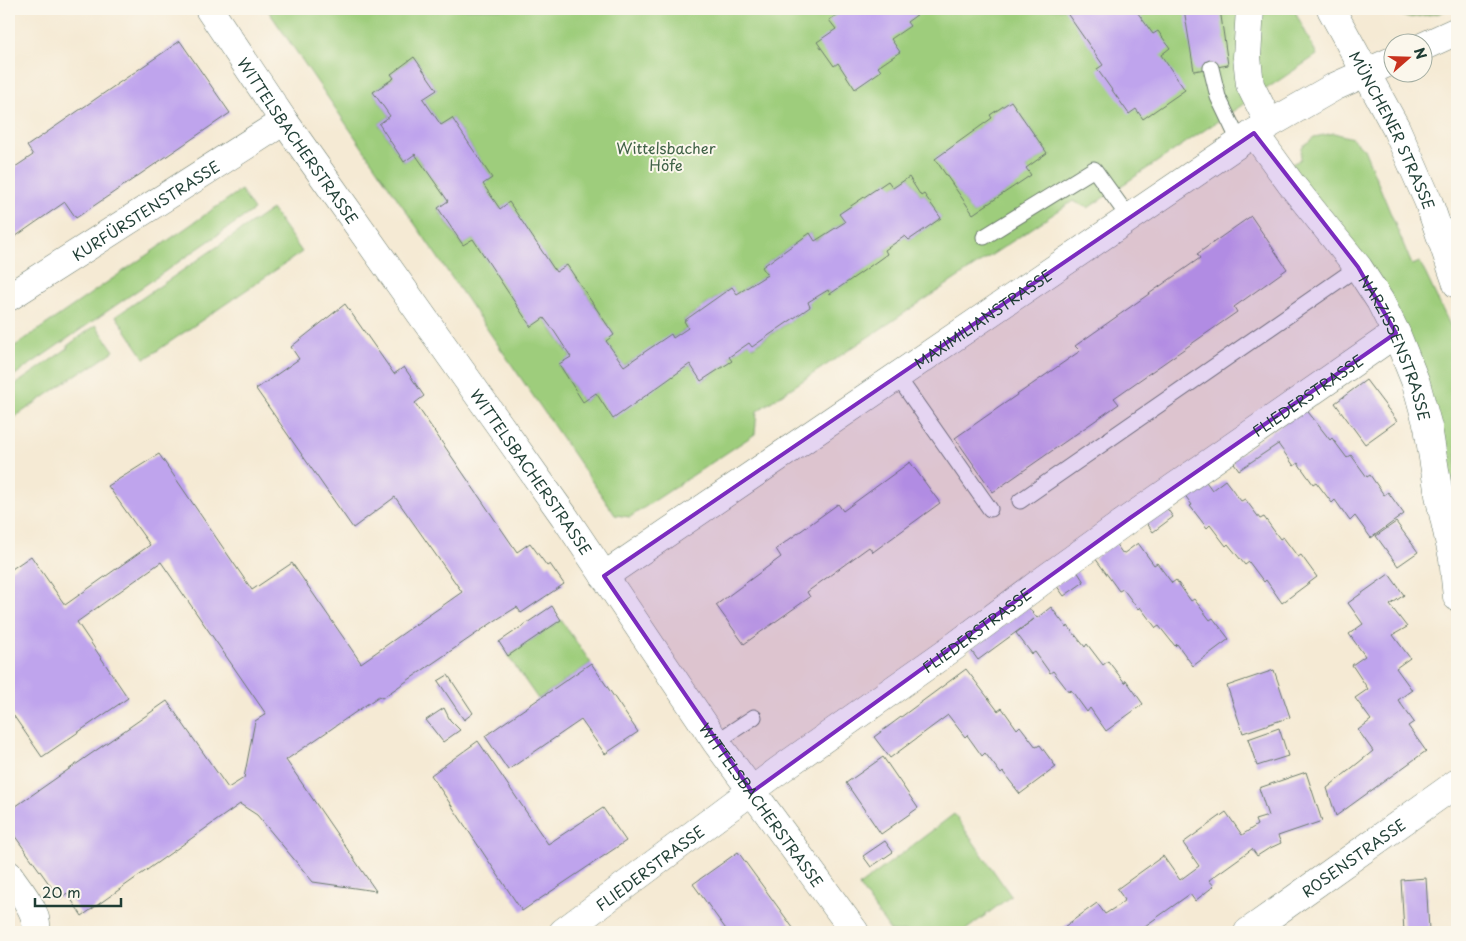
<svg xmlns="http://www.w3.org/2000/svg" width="1466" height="941" viewBox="0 0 1466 941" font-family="'Playpen Sans',sans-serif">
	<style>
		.green { fill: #9ecd7c; stroke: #5e8558; fill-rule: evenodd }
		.building { fill: #bfa4ed }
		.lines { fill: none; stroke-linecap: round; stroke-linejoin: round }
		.service-casing { stroke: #6a7a6c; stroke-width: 17 }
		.minor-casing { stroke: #6a7a6c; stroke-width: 29 }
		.tertiary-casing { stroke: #6a7a6c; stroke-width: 29 }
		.service { stroke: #fff; stroke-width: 15 }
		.minor { stroke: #fff; stroke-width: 28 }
		.tertiary { stroke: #fff; stroke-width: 28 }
		.marked { fill: #7b2cbf; fill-opacity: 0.2; stroke: #7b2cbf; stroke-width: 4; stroke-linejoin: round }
		.labels { text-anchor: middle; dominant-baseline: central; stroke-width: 4; stroke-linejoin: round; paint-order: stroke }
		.street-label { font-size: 15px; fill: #1f3d34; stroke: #fbf7ec }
		.park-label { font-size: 15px; fill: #3f6146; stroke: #fbf7ec }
	</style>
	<rect width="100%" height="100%" fill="#fbf7ec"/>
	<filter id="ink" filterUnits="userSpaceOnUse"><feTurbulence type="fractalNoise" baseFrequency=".02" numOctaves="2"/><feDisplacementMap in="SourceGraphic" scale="10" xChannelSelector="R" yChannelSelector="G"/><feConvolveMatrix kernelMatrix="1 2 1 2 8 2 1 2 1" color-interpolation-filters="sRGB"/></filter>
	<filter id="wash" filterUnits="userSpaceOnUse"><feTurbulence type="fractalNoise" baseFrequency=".0096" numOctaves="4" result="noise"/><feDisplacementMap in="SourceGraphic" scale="20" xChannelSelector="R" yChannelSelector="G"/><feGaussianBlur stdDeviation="1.12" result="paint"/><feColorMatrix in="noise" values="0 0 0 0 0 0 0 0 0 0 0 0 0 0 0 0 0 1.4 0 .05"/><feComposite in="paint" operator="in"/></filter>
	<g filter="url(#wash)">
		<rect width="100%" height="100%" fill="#f5ead4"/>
		<path class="green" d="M267 9H1294L1317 55 1088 208 1073 201 757 411 755 434 630 517 615 515ZM414 57 437 90 423 99 441 125 452 118 492 178 483 184 500 209 509 203 556 272 567 265 614 334 606 341 624 366 671 335 673 338 688 328 684 320 732 287 737 294 767 275 762 267 810 233 815 241 845 222 840 214 888 181 893 188 909 177 921 196 924 194 941 218 909 240 905 236 885 250 887 254 830 294 828 290 808 302 810 307 753 347 749 343 729 357 731 361 702 381 690 364 672 376 596 393 583 402 559 365 571 357 544 318 531 326 473 239 462 245 438 209 448 201 415 154 404 162 379 124 390 116 373 92 394 78 391 74ZM1011 101 1047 153 1026 168 1030 175 973 214 936 159 992 118 990 115Z
			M1385 9H1449L1440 13 1408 18Z
			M1334 133 1352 138 1364 149 1412 265 1420 262 1456 338 1457 345V516L1438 422 1289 165 1300 160 1302 147 1314 137Z
			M241 190 254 210 9 379V350Z
			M272 209 302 252 145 359 116 316Z
			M96 325 114 351 85 371 83 370 9 421V389L68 348 67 346Z
			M561 620 591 663 538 699 508 656Z
			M954 814 1011 896 963 932H891L859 886Z"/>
		<g id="blocks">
			<path class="building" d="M846 9H925L907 22 910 26 891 39 900 52 878 67 881 71 855 89 838 63 834 66 817 42 836 29 829 20Z
				M1064 9H1135L1153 34 1158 31 1170 48 1161 55 1185 90 1143 119 1136 109 1129 114 1097 69 1103 65Z
				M1184 9H1220L1228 65 1194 71Z
				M180 41 230 113 76 218 65 202 9 241V171L33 155 27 146Z
				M414 57 437 90 423 99 441 125 452 118 492 178 483 184 500 209 509 202 556 272 567 265 614 335 606 341 624 366 671 334 673 338 688 328 684 321 732 287 737 294 767 275 762 267 810 233 815 241 845 222 839 214 888 181 893 188 909 177 921 196 924 194 941 218 909 240 905 236 885 250 887 254 859 274 830 294 828 290 808 302 810 307 752 347 749 343 729 357 732 361 701 381 690 364 613 419 596 393 583 402 559 364 571 357 554 331 544 318 531 327 473 239 463 245 438 208 448 201 415 154 404 162 379 124 390 116 373 92 394 78 391 74Z
				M1011 101 1047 153 1026 168 1031 175 973 214 935 159 992 118 990 115Z
				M1251 216 1287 269 1234 307 1237 312 1114 398 1119 404 993 492 955 438 1080 351 1075 346 1200 258 1197 254Z
				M345 304 394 374 404 367 424 396 415 403 517 552 530 543 547 566 550 564 564 584 521 613 517 607 496 620 382 698 379 696 286 760 376 891 313 882 257 815 240 804 82 916 67 893 60 899 9 828V811L167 701 228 788 244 778 255 721 266 714 161 562 77 622 128 698 42 757 9 709V571L31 556 65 605 150 545 108 486 159 454 252 590 292 563 361 663 462 592 395 497 353 528 256 389 299 359 291 347Z
				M1366 380 1397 421 1365 444 1335 403Z
				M1305 408 1330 440 1332 438 1347 458 1351 455 1367 477 1370 475 1384 495 1388 492 1404 514 1371 538 1355 516 1350 521 1335 500 1332 503 1316 482 1313 484 1298 463 1294 466 1278 444 1239 470 1232 460Z
				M910 462 940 503 873 552 869 547 807 592 810 597 744 644 716 605 781 557 776 549 838 504 843 511Z
				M1204 479 1212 490 1225 480 1241 501 1245 499 1260 519 1264 517 1280 539 1283 537 1298 557 1301 555 1317 577 1282 603 1266 580 1264 582 1249 562 1245 565 1228 544 1226 546 1210 525 1207 528 1190 506 1192 505 1184 494Z
				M1166 507 1173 517 1153 532 1146 522Z
				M1396 522 1418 552 1398 566 1376 536Z
				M1115 543 1123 554 1138 543 1154 565 1157 563 1172 583 1176 580 1191 601 1194 599 1210 620 1213 618 1229 639 1193 666 1177 644 1175 646 1159 626 1156 628 1140 607 1138 609 1123 589 1119 591 1095 558Z
				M1077 571 1084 582 1064 596 1056 585Z
				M1389 574 1404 595 1390 605 1407 627 1393 635 1410 658 1396 668 1412 690 1398 700 1414 722 1408 726 1426 751 1336 816 1327 788 1373 751 1358 730 1371 720 1355 698 1368 689 1352 665 1365 656 1349 634 1363 624 1348 603Z
				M552 606 561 620 508 656 499 642Z
				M1028 607 1037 618 1051 607 1067 628 1068 626 1085 647 1087 644 1103 665 1108 661 1125 683 1126 680 1143 704 1106 731 1090 708 1087 712 1071 690 1069 692 1053 671 1050 673 1035 652 1032 654 1016 633 1034 619 978 660 970 649Z
				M591 663 638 732 605 754 581 720 508 770 485 736Z
				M966 669 998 711 1002 708 1017 729 1020 726 1036 747 1040 745 1056 767 1020 794 1003 772 1001 774 985 753 982 756 967 735 965 737 948 715 890 758 874 737Z
				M1274 670 1290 717 1243 733 1227 686Z
				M448 675 473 713 464 720 438 681Z
				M444 708 450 720 460 730 443 742 426 720Z
				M1279 728 1288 756 1257 766 1248 739Z
				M478 741 548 844 603 808 626 841 522 911 431 775Z
				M883 757 918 808 881 834 846 783Z
				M1306 772 1322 821 1278 836 1281 843 1268 849 1257 856 1252 849 1209 880 1214 886 1205 893 1195 901 1190 894 1145 926 1149 932H1057L1097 903 1105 914 1116 907 1125 900 1117 889 1163 856 1180 880 1199 866 1183 843 1226 812 1242 835 1257 825 1255 820 1268 816 1259 788Z
				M885 841 893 852 871 867 863 856Z
				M738 852 796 932H728L693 884Z
				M1426 878 1429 930 1440 929V932H1404L1401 880Z"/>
		</g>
	</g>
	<g filter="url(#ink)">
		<use href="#blocks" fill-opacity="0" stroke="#6a7a6c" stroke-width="1"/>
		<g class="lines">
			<g class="service-casing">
				<path id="service" d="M1211 68 1218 97 1240 143
					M984 237 1094 169 1130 219
					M897 376 990 509
					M1020 501 1358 267
					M716 742 754 717"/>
			</g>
			<g class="minor-casing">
				<g id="minor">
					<path id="s1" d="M209 9 284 121 564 516 716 742 855 932"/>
					<path d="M1250 9 1247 57 1250 85 1269 123"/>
					<path d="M1424 46 1457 31"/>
					<path id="s2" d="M1254 133 1291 184 1358 267 1380 301 1396 333 1416 383 1428 427 1439 495 1453 558 1457 597"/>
					<path id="s3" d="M9 297 284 121"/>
					<path id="s4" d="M604 576 1254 133 1334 87 1394 60"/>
					<path d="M9 875C20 892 39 911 36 932"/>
					<path id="s5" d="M563 932 778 771 955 646 1042 581 1130 518 1396 333"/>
					<path id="s6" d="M1248 932 1457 783"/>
				</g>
			</g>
			<g class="tertiary-casing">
				<g id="tertiary">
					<path id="s7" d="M1331 9 1396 128 1429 203 1457 284"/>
				</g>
			</g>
			<use href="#service" class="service"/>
			<use href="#minor" class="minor"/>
			<use href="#tertiary" class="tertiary"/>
		</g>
	</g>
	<path class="marked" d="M1254 133 1358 267 1396 333 1130 518 752 792 604 576Z"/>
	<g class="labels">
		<g class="street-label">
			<text stroke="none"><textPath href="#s7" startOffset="136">MÜNCHENER STRASSE</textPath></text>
			<text stroke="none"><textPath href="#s1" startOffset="159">WITTELSBACHERSTRASSE</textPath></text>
			<text stroke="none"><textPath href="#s3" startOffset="162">KURFÜRSTENSTRASSE</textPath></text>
			<text stroke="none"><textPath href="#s4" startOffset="458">MAXIMILIANSTRASSE</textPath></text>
			<text stroke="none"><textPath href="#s2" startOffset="259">NARZISSENSTRASSE</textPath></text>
			<text stroke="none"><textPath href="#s5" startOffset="918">FLIEDERSTRASSE</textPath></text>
			<text stroke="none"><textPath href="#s1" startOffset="564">WITTELSBACHERSTRASSE</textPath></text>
			<text stroke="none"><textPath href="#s5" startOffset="512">FLIEDERSTRASSE</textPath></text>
			<text stroke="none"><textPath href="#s1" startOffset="969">WITTELSBACHERSTRASSE</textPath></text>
			<text stroke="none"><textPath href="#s6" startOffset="129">ROSENSTRASSE</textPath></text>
			<text stroke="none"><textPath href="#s5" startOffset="108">FLIEDERSTRASSE</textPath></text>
		</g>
		<g class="park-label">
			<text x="666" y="147">Wittelsbacher<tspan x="666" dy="17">Höfe</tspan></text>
		</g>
	</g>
	<rect width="1466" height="941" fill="none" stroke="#fbf7ec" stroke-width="30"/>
	<g transform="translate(1408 58) rotate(70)"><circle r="24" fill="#fbf7ec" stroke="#a3ada2"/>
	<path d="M0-4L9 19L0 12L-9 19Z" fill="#c8321e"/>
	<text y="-8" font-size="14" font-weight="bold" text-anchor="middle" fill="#1f3d34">N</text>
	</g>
	<path d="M35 898v8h86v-8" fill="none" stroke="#1f3d34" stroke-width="2.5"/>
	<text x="42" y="898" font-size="15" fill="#1f3d34" stroke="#fbf7ec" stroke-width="4" paint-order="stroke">20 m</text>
</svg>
